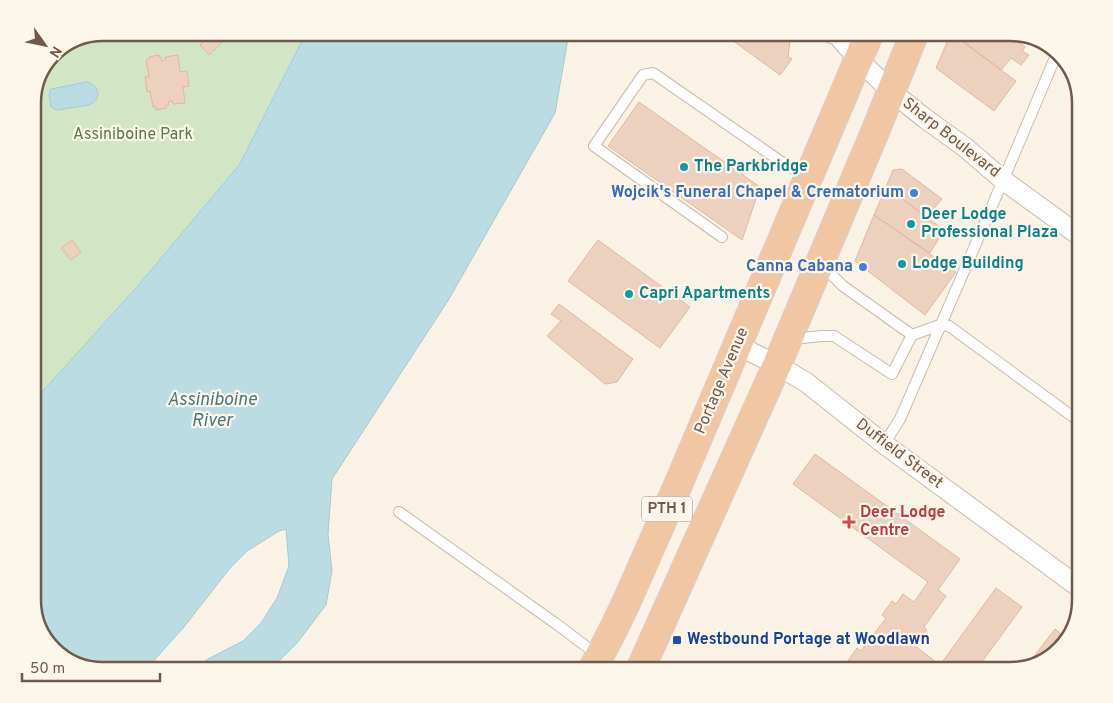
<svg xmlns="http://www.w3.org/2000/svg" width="1113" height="703" viewBox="0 0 1113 703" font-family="Overpass,sans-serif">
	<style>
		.green { fill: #d2e6c5 }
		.water { fill: #bbdce2; stroke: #a2cbd3 }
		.building { fill: #edd1bf; stroke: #deb8a1 }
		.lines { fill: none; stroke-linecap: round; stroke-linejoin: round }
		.service-casing { stroke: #cbbaac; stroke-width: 12 }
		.minor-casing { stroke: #cbbaac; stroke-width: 21 }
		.trunk-casing { stroke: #d7d1cd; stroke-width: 30 }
		.service { stroke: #fff; stroke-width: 10 }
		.minor { stroke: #fff; stroke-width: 19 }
		.trunk { stroke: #f1c6a2; stroke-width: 28 }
		.culture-dot { fill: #0f9aa8; stroke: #fdf6eb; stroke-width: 2 }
		.shop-dot { fill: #3f7fe0; stroke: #fdf6eb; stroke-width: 2 }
		.health-dot { fill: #e0444e; stroke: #fdf6eb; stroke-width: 2 }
		.transit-dot { fill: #1a4fb4; stroke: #fdf6eb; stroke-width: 2 }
		.labels { text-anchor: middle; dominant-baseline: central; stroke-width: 4.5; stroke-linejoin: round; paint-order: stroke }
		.shield { fill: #fdf6eb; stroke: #9b887c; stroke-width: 1 }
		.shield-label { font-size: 15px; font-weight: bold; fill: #71594c }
		.park-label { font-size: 16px; fill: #577b48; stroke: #fdf6eb }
		.street-label { font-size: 16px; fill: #71594c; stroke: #fdf6eb }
		.culture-label { font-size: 16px; font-weight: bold; fill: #0d838f; stroke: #fdf6eb; text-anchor: start }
		.shop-label { font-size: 16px; font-weight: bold; fill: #366cbe; stroke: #fdf6eb; text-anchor: end }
		.health-label { font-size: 16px; font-weight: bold; fill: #be3a42; stroke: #fdf6eb; text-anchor: start }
		.transit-label { font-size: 16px; font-weight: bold; fill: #164399; stroke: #fdf6eb; text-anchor: start }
		.water-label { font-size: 18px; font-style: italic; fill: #487982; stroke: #fdf6eb }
		.rim { fill: none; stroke: #71594c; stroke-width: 2.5 }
	</style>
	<rect width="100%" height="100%" fill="#faf2e5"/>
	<path class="green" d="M103 33H306L240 164 136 288 33 402V99L53 53Z"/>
	<path class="water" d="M306 33H569L555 113 449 299 332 479 328 534 332 571 326 605 297 643 270 670H192L208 659 243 641 261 623 277 598 289 566 286 529 279 531 247 551 230 568 184 627 164 649 146 670H103L64 659 42 635 33 604V402L136 288 240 164Z
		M87 82C100 86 102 99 89 105L57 110 51 107 49 94 51 89Z"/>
	<path class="building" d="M213 32H233L209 55 200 45Z
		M721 32H791L788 57 792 59 780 75Z
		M951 32H1010L1012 33 1010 36 1025 47 1022 51 1029 55 1021 65 1011 58 1001 70Z
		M951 33 1016 81 994 111 936 68Z
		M159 55V58L161 57 162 61 166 60 165 57 178 55 180 72 187 71 189 86 183 87 185 103 173 104 172 101 168 102 169 105H166V108L156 110V107H153L150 91 147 92 145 77H149L146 60 149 59V57Z
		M639 102 760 187 742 240 608 146Z
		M902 169 942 199 927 217 886 187 893 170Z
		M886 187 944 230 930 253 874 215Z
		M874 215 956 272 925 315 855 261Z
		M72 240 81 252 71 260 61 248Z
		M598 240 690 307 660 348 568 281Z
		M559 304 633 359 617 382 605 384 547 336 561 321 551 314Z
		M815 454 960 559 938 590 946 596 924 627 927 630 915 646 940 665 996 588 1022 607 976 670H858L847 662 857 648 861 651 886 618 882 615 892 601 896 604 903 594 914 602 928 582 793 484Z
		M1055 629 1068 639 1045 661 1037 663 1032 659Z"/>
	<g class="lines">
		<g class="service-casing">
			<path id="service" d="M722 237 594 146 643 75 653 73 783 163 808 177
				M912 335 940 325 949 326 1080 422
				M792 339 822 336H834L892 374 912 335 843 286 822 265
				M884 444 900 419C953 297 1006 175 1057 53
				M399 512 555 623 599 656"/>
		</g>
		<g class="minor-casing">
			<path id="minor" d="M828 32 838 36 859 60 891 91 923 117 966 148 1003 180 1080 236
				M737 345 777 365 807 383 884 444 1080 588"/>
		</g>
		<g class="trunk-casing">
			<path id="trunk" d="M592 670 613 630 626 603 678 485 870 32
				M640 670 777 365 877 127 915 32"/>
		</g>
		<use href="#service" class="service"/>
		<use href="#minor" class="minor"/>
		<use href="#trunk" class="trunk"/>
	</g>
	<g class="culture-dot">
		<circle cx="684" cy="167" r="5"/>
		<circle cx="911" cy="224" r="5"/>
		<circle cx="902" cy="264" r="5"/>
		<circle cx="629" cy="294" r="5"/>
	</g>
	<g class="shop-dot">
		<circle cx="914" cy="193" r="5"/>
		<circle cx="863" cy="267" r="5"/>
	</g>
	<path class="health-dot" d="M846.5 514.5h5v5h5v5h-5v5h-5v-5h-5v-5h5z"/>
	<rect class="transit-dot" x="672" y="635" width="10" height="10" rx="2.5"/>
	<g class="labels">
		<rect class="shield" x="642" y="496.5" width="50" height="25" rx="4"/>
		<g class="shield-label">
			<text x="667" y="509">PTH 1</text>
		</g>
		<g class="park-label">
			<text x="133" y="135">Assiniboine Park</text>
		</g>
		<g class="street-label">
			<text transform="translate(951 138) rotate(38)">Sharp Boulevard</text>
			<text transform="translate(722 381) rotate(-67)">Portage Avenue</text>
			<text transform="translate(899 454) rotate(37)">Duffield Street</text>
		</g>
		<g class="culture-label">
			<text x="694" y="167">The Parkbridge</text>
			<text x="921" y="215">Deer Lodge<tspan x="921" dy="18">Professional Plaza</tspan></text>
			<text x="912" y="264">Lodge Building</text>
			<text x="639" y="294">Capri Apartments</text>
		</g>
		<g class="shop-label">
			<text x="904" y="193">Wojcik's Funeral Chapel &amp; Crematorium</text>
			<text x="853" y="267">Canna Cabana</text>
		</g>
		<g class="health-label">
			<text x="860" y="513">Deer Lodge<tspan x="860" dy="18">Centre</tspan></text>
		</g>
		<g class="transit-label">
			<text x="687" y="640">Westbound Portage at Woodlawn</text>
		</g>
		<g class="water-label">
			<text x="212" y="400">Assiniboine<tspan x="212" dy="21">River</tspan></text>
		</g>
	</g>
	<path d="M0 0H1113V703H0ZM103 41H1010A62 62 0 0 1 1072 103V600A62 62 0 0 1 1010 662H103A62 62 0 0 1 41 600V103A62 62 0 0 1 103 41Z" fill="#fdf6eb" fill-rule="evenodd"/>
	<path class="rim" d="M103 41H1010A62 62 0 0 1 1072 103V600A62 62 0 0 1 1010 662H103A62 62 0 0 1 41 600V103A62 62 0 0 1 103 41Z"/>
	<g transform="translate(45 45) rotate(123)" stroke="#fdf6eb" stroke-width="4" paint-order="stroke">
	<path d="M0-4L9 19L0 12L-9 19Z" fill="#71594c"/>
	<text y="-8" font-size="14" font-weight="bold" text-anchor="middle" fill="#71594c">N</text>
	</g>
	<path d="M22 673v8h138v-8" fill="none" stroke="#71594c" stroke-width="2.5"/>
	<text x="30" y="673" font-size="15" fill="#71594c" stroke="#fdf6eb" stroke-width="4" paint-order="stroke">50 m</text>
</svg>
